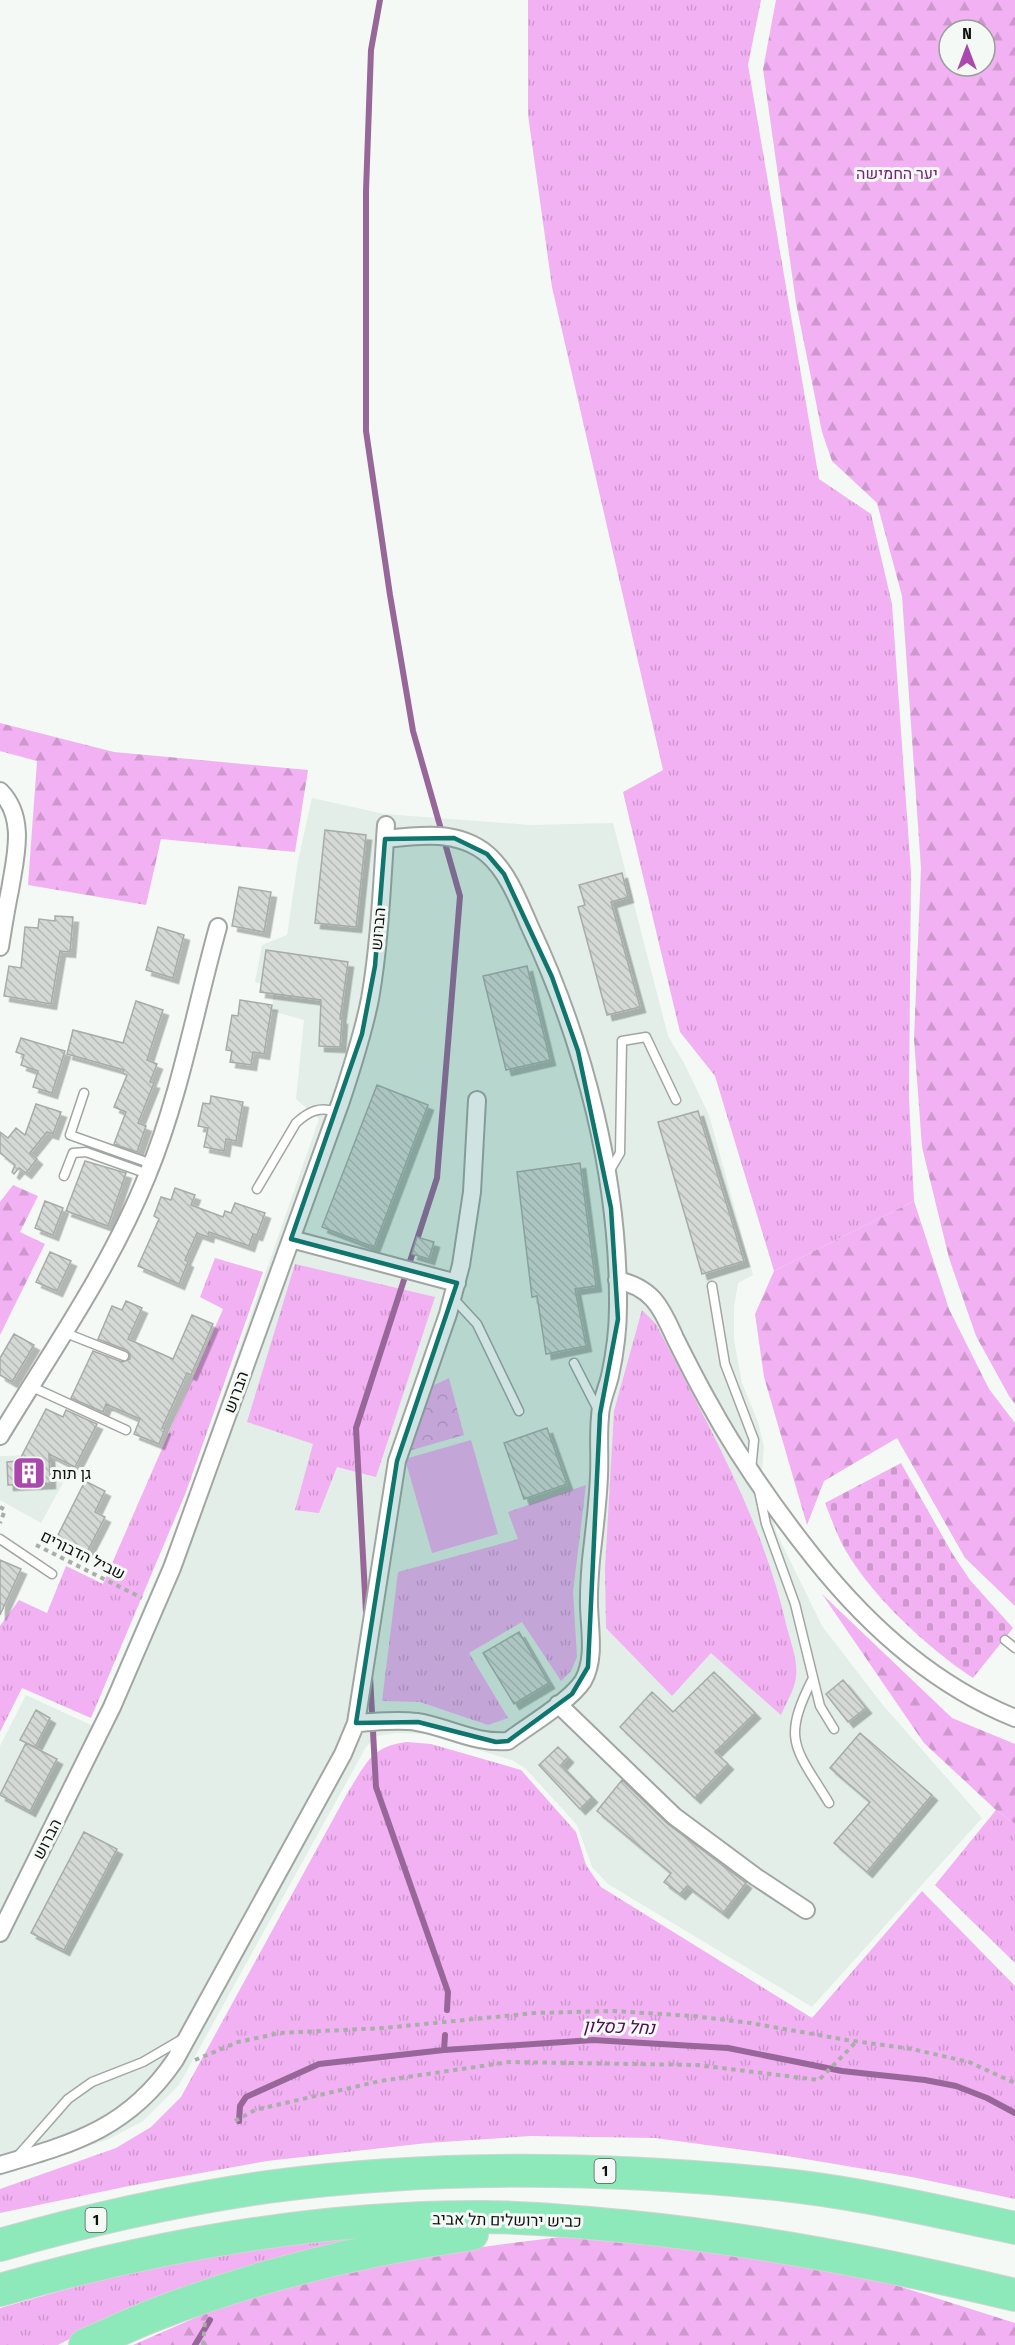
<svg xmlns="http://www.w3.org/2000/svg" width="1015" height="2345" viewBox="0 0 1015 2345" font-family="'Fira Sans Condensed',Heebo,sans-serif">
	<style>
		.built { fill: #e2eee7 }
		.grass { fill: url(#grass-tufts) }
		.forest { fill: url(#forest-firs); fill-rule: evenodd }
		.cemetery { fill: url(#cemetery-stones) }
		.park { fill: url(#park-crowns) }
		.pitch { fill: #f2b1f2 }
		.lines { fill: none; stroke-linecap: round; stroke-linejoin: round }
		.stream { stroke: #986799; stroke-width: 6 }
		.building { fill: url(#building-back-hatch); stroke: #a7aca9; stroke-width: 1.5; filter: url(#shadow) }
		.lane-casing { stroke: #a1a6a3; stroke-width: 11 }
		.street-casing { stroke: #a1a6a3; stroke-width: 20 }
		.highway-casing { stroke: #d4d4d4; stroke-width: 34 }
		.path { stroke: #aaaeab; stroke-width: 4; stroke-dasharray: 4.5 4.5; stroke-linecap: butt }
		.lane { stroke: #fff; stroke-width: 8 }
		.street { stroke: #fff; stroke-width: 16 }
		.highway { stroke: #8de8ba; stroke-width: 32 }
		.marked { fill: #0f766e; fill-opacity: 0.2; stroke: #0f766e; stroke-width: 4.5; stroke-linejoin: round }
		.labels { text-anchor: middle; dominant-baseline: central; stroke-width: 6; stroke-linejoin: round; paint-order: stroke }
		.shield { fill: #f4f9f6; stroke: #545756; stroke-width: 1.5 }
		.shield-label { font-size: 15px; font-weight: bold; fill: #101211 }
		.park-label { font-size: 16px; fill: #762279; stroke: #f4f9f6 }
		.street-label { font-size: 16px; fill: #101211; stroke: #f4f9f6 }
		.poi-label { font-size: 16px; fill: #101211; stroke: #f4f9f6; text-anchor: start }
		.water-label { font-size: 18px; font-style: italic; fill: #4e0e50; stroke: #f4f9f6 }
	</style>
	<defs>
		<pattern id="grass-tufts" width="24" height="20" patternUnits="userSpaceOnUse" patternTransform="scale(1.5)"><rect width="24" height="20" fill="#f2b1f2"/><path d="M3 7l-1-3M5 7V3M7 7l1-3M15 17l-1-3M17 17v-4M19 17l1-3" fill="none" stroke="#ce97ce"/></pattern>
		<pattern id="forest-firs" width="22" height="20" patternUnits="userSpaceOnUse" patternTransform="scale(1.5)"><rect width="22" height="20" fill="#f2b1f2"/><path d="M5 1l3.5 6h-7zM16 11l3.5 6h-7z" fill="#ce97ce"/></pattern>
		<pattern id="cemetery-stones" width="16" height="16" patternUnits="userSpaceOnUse" patternTransform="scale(1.5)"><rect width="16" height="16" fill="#f2b1f2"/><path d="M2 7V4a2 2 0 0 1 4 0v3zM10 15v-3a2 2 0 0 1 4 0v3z" fill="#ce97ce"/></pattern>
		<pattern id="park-crowns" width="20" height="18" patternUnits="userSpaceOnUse" patternTransform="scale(1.5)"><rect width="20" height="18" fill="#f2b1f2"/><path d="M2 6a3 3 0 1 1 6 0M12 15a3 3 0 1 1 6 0" fill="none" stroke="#ce97ce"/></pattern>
		<pattern id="building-back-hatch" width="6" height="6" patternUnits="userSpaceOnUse" patternTransform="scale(1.5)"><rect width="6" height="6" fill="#d4d9d6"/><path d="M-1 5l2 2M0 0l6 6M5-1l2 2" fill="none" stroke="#b5b9b7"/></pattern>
		<filter id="shadow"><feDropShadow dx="5.5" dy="5.5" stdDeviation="0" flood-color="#0004"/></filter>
	</defs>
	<rect width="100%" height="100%" fill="#f4f9f6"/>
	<path class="built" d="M312 798 384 814 531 825 613 823 668 1036 684 1063 709 1115 753 1275 738 1283 734 1307V1340L742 1383 758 1422 764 1447 762 1470 776 1532 822 1626 882 1704 982 1818 812 2007 608 1884 592 1867 577 1825 525 1768 512 1760 425 1734 396 1733 377 1736 366 1747 179 2085 143 2121 109 2139 0 2176V1746L26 1695 93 1726 174 1536 319 1119 296 1099 304 1020 272 1011 274 987 255 982 262 945 287 935 298 861Z
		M45 1455 69 1472 41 1523 0 1500V1456Z"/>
	<path class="grass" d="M528 0H761L748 65 819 479 871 514 892 604 911 872 909 1098 914 1201 774 1271 715 1076 680 1032 623 792 663 770 552 287 528 115Z
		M215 1258 263 1272 186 1492 91 1718 22 1688 0 1732V1626L19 1600 47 1613 66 1566 103 1584 223 1309 200 1297Z
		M295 1264 435 1297 376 1477 337 1467 319 1513 295 1510 313 1444 247 1422Z
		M642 1310 656 1324C706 1422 763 1519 787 1628 791 1643 798 1661 796 1677 795 1689 786 1703 781 1715L711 1653 672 1696 606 1628 605 1568 614 1411Z
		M586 1485 573 1592 577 1657 571 1671 561 1681 522 1622 469 1653 508 1718 488 1725 420 1702 382 1701 398 1572 518 1539 508 1512Z
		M407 1742 431 1744 521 1770 576 1832 586 1865 601 1887 812 2018 922 1891 1015 1986V2199L912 2177 787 2156 655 2138 531 2136 427 2143 267 2161 129 2186 0 2213V2189L116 2148 151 2127 181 2097 348 1792C366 1764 371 1746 407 1742Z
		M996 1810 1015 1824V1963L935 1885Z
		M359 2231 362 2245 79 2334 58 2345H0V2308L93 2282 236 2251Z"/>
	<path class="forest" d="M776 0H1015V1404L1009 1396 976 1336 949 1258 922 1147 914 1039 921 868 902 596 877 503 832 461 822 432 796 303 763 69ZM949 30H985V66H949Z
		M0 723 114 752 308 770 295 852 161 839 146 905 28 885 37 761 0 751Z
		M13 1185 38 1196 20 1232 45 1244 0 1335V1202Z
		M914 1201 949 1309 989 1389 1015 1423V1606L965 1558 897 1438 824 1481 807 1525 764 1377 755 1314 774 1271Z
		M822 1594 952 1718 1015 1744V1824L996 1810 924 1743Z
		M569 2236 753 2240 1015 2323V2345H133C168 2330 203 2313 238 2301 345 2264 458 2249 569 2236Z"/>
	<path class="cemetery" d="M901 1463 952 1553 970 1580 1013 1628 973 1678C927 1648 866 1591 841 1542 835 1529 830 1516 825 1503Z"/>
	<path class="park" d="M449 1378 464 1435 405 1452 430 1387Z"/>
	<path class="pitch" d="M471 1440 498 1534 432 1553 405 1459Z"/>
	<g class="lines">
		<path class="stream" d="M366 1612 356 1428 437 1178 460 896 413 731 390 595 366 431V191L371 50 380 0
			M370 1676 376 1787 448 1992 447 2010
			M444 2050 445 2035
			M239 2121 240 2106 246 2097 319 2064 444 2050 593 2040 728 2048 842 2071 925 2080 956 2086 987 2098 1015 2113
			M195 2345 210 2320"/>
	</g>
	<path class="building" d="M325 830 366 835 356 927 315 923Z
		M622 873 628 897 611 902 640 1007 607 1015 578 907 585 905 579 885Z
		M239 887 271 892 264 932 232 926Z
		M55 916 73 917 70 952 60 951 51 1004 4 996 9 966 21 968 25 927 38 928 39 919 55 921Z
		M158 927 184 935 173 978 146 970Z
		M266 950 348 962 340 1019H342L340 1047 319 1046 321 1000 260 992Z
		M527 966 550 1060 506 1070 483 976Z
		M240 1000 272 1005 264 1054 253 1052 251 1065 230 1062 232 1051 226 1050 232 1015 238 1016Z
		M136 1001 163 1010 147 1060 157 1064 150 1082 154 1083 138 1123 146 1126 137 1152 114 1144 126 1112 114 1107 127 1075 123 1073 124 1070 67 1054 73 1030 123 1043Z
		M21 1038 65 1051 52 1093 33 1087 38 1071 21 1065 24 1055 16 1052Z
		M377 1085 428 1105 374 1247 322 1227Z
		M211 1096 243 1102 236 1141 226 1139 224 1151 204 1147 208 1128 198 1126 203 1103 210 1104Z
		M36 1104 61 1112 53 1134 47 1132 30 1153 37 1159 26 1173 19 1168 14 1174 12 1172 15 1165 0 1153V1132L8 1138 16 1128 25 1135Z
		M698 1111 744 1261 702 1274 658 1122Z
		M85 1161 126 1173 108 1226 66 1211Z
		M580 1163 596 1286 575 1289 586 1346 546 1354 537 1296 532 1297 517 1172Z
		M175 1188 195 1195 191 1205 223 1217 225 1211 231 1213 235 1203 265 1213 257 1235 253 1234 249 1246 209 1232 208 1237 197 1233 185 1260 188 1262 179 1284 138 1266 159 1219 154 1216 161 1197 171 1200Z
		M45 1201 63 1208 53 1235 35 1228Z
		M417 1237 434 1242 429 1259 412 1254Z
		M50 1252 71 1261 57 1291 36 1282Z
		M126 1301 142 1308 128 1339 173 1359 192 1315 213 1324 191 1375 187 1373 162 1428 165 1429 159 1444 134 1434 140 1419 106 1404 103 1412 71 1398 93 1351 122 1362 130 1359V1354L127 1350 98 1339 112 1306 122 1310Z
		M14 1334 34 1345 12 1382 0 1375V1358Z
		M46 1409 63 1417 66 1410 97 1424 75 1467 49 1454 50 1483 8 1485 7 1462 19 1461Z
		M547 1428 567 1484 524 1499 504 1443Z
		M85 1481 105 1491 95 1512 105 1517 87 1552 57 1537Z
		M0 1560 21 1569 0 1615Z
		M519 1632 549 1683 514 1704 483 1653Z
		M714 1672 755 1713 715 1752 728 1764 695 1798 620 1727 652 1692 673 1712Z
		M843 1680 866 1708 848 1722 826 1694Z
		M36 1710 50 1718 35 1747 20 1740Z
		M860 1733 932 1795 867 1872 834 1843 870 1802 830 1768Z
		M26 1743 57 1759 30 1811 0 1795Z
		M558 1747 568 1757 561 1765 592 1797 580 1809 539 1765Z
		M622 1780 668 1824 746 1883 723 1913 687 1886 680 1894 664 1882 671 1873 597 1811Z
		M84 1832 117 1849 64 1950 31 1933Z"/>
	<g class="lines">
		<g class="lane-casing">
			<path id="lane" d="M84 1093 70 1135 152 1164
				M609 1172 620 1153 622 1041 646 1037 676 1100
				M64 1176 73 1153 86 1152 148 1174
				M257 1189 296 1123C309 1111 320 1106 337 1112
				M712 1286 725 1364 754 1440 751 1470
				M453 1298 477 1324 519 1411
				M63 1332 124 1356
				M574 1363 598 1410
				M30 1386 126 1430
				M759 1491 766 1524 795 1604 820 1706 834 1729
				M0 1539 52 1574
				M1005 1640 1015 1648
				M813 1678C781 1741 795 1747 829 1803
				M17 2157 68 2099 92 2082 143 2062 184 2038"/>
		</g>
		<g class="street-casing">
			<path id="street" d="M0 791C27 818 15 858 10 890 6 909 3 928 0 947
				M291 1239 457 1283
				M617 1280C631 1283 643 1288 653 1299 663 1310 669 1325 675 1338 686 1360 697 1382 709 1403 739 1458 775 1509 814 1558 868 1626 933 1685 1015 1718
				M0 1436C51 1352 110 1268 147 1176 180 1096 195 1010 218 927
				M558 1704 674 1816 756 1877 806 1910
				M356 1723C377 1722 397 1719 417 1722 448 1727 476 1744 508 1741 528 1726 570 1701 583 1681 597 1657 588 1623 589 1597 589 1585 590 1572 591 1560 594 1532 598 1504 599 1475 600 1456 598 1436 600 1417 600 1403 607 1389 610 1376 615 1353 618 1330 618 1307 619 1178 585 1044 530 927 519 902 508 872 487 854 458 830 420 835 385 839
				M0 1933 112 1707 172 1568 341 1101C352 1068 363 1034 370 999 380 942 382 882 386 825
				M0 2165C75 2143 129 2128 175 2060L343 1754 356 1723 397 1461 448 1314 461 1265 472 1192 477 1100"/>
		</g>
		<g class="highway-casing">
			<path id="highway" d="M0 2245C87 2220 177 2200 267 2187 432 2165 601 2167 766 2183 850 2191 933 2210 1015 2228
				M0 2290C157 2245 321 2216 484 2217 531 2217 577 2222 623 2226 756 2239 886 2264 1015 2295
				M85 2345C109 2335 133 2323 157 2314 258 2275 366 2249 472 2234"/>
		</g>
		<path class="path" d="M0 1507 5 1510 0 1523
			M36 1545 142 1598
			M195 2060 238 2042 280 2033 384 2028 535 2013 613 2011 693 2016 750 2023 847 2040 912 2049 969 2062 1015 2083
			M235 2121 255 2110 380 2081 509 2062 697 2065 819 2080 856 2042
			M203 2345 205 2321"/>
		<use href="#lane" class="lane"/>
		<use href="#street" class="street"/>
		<use href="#highway" class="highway"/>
	</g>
	<path class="marked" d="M454 838 487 854 504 874 552 977 578 1051 611 1208 618 1319 600 1414 588 1667 572 1694 508 1741 496 1742 418 1722 356 1723 397 1461 457 1283 291 1239 362 1034 375 966 385 839Z"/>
	<defs>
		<g id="building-square" transform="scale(1.725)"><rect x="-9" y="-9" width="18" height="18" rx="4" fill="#ab48ae" stroke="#f4f9f6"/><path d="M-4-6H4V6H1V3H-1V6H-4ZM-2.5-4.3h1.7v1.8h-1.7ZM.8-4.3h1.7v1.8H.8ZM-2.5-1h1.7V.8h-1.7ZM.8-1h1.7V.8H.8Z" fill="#fff"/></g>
	</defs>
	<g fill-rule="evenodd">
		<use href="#building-square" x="29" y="1473"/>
	</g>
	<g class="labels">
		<g class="shield">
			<rect x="594.5" y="2159" width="21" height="24" rx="4.5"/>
			<rect x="85.5" y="2208" width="21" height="24" rx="4.5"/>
		</g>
		<g class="shield-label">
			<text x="605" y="2171">1</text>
			<text x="96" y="2220">1</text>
		</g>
		<g class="park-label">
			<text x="897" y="173">יער החמישה</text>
		</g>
		<g class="street-label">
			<text transform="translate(378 929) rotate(-85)">הברוש</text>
			<text transform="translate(236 1392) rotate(-70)">הברוש</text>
			<text transform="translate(83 1555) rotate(26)">שביל הדבורים</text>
			<text transform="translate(47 1839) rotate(-63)">הברוש</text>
			<text transform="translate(507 2220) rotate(1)">כביש ירושלים תל אביב</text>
		</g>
		<g class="poi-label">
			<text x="52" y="1473">גן תות</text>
		</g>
		<g class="water-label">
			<text transform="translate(619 2027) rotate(2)">נחל כסלון</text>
		</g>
	</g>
	<g transform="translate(967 48)"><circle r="28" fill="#f4f9f6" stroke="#999d9a" stroke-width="1.5"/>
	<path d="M0-4.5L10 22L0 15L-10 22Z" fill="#ab48ae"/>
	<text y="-9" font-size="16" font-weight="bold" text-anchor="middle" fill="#101211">N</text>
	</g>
</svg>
